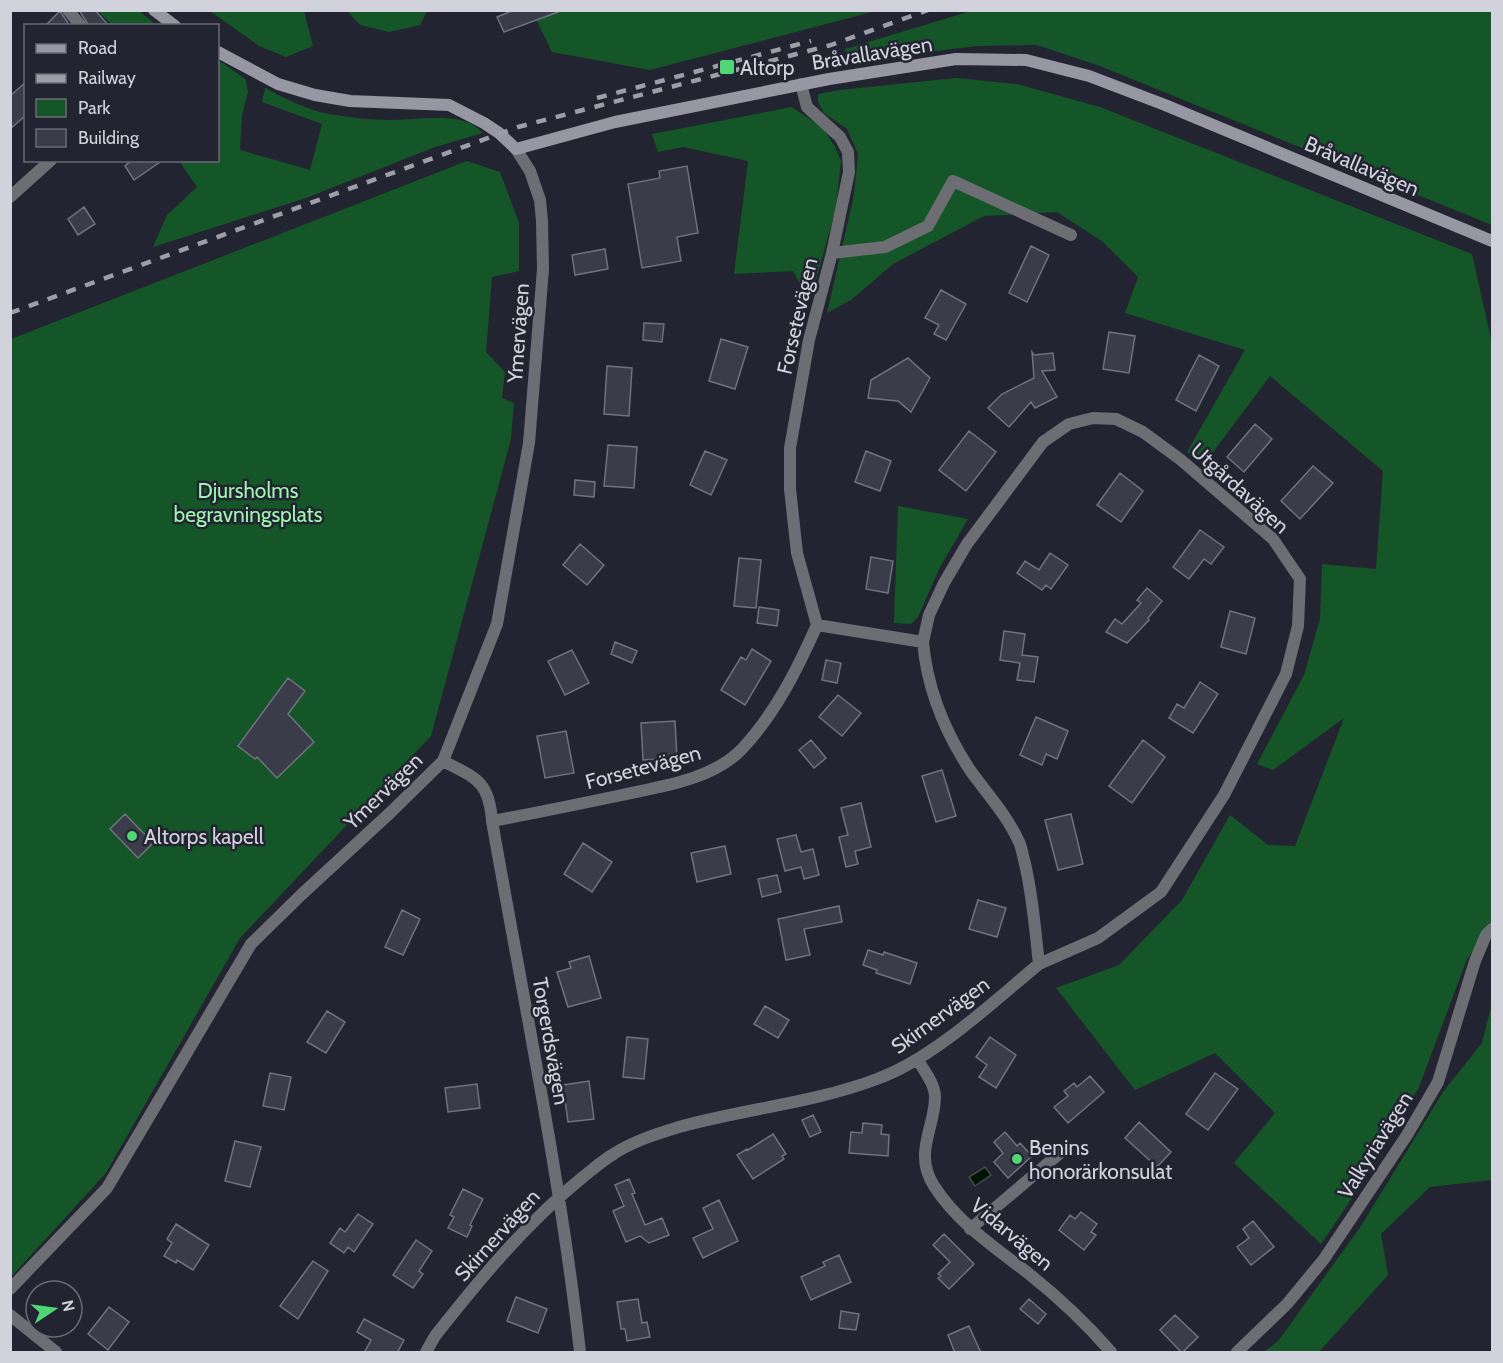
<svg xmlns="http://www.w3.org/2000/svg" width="1503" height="1363" viewBox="0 0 1503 1363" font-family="Cabin,sans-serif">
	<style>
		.green { fill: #155628 }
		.water { fill: #021305; stroke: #404c45; stroke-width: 1.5 }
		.building { fill: #3b3c4a; stroke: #707181; stroke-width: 1.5 }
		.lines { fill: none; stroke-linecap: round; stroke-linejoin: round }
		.street { stroke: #6d6d74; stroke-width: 12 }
		.secondary { stroke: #9697a2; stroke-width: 12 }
		.rail { stroke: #9d9ea8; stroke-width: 4.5; stroke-dasharray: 10 10; stroke-linecap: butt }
		.poi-dot { fill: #50d674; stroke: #232431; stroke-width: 2 }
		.labels { text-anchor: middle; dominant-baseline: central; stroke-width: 5; stroke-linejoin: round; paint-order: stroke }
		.street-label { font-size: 21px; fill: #d1d2db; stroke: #232431 }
		.poi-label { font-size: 21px; fill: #d1d2db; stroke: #232431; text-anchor: start }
		.park-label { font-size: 21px; fill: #9ef5ae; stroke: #232431 }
	</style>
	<rect width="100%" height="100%" fill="#232431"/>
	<path class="green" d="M98 11H139L153 22 150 25H112Z
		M210 11H304L313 46 286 57 259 46Z
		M347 11H427L420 25 389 32 360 25Z
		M532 11H876L650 70 552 52Z
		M971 11H1492V225L1100 66 1037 45 977 46 848 62 845 49Z
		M218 62 223 63 246 80 248 92 242 115 240 150 310 170 322 124 262 102 265 88C284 98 307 110 329 114 348 117 370 120 390 120 420 121 460 109 483 133L435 147 306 198 153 247 167 215 197 187 179 161 218 160Z
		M956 78 1017 84 1100 107 1472 254 1492 343V928L1467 959 1419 1087 1350 1201 1321 1244 1234 1163 1275 1113 1215 1053 1135 1090 1056 988 1119 965 1182 900 1230 815 1268 845 1295 846 1344 718 1273 770 1257 764 1304 675 1320 619 1322 564 1376 569 1383 471 1270 376 1204 464 1187 452 1245 350 1125 313 1138 277 1103 242 1057 212 984 216 893 264 851 300 827 313 854 195 858 154 847 129 824 113 818 102V94L840 90Z
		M792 107 823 128 835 147 841 161 836 208 810 302 793 271 734 274 748 161 683 147 658 152 652 134Z
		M467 161 500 172 519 223V271L492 277 486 352 505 372 502 398 514 403 511 439 431 736 240 938 106 1173 11 1277V339Z
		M898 506 968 519 940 567 918 617 911 624 894 623Z
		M1492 1003V1180L1430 1187 1381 1234 1388 1275 1319 1352H1264L1279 1340 1361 1226 1443 1092 1482 1043Z"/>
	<path class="water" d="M985 1167 991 1175 975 1186 969 1177Z"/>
	<path class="building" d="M79 10H95L109 26H89Z
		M514 10H557L558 12 504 32 497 17Z
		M60 11 70 26H45Z
		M26 82V115L10 129V96Z
		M132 160H163L134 180 125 166Z
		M687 166 698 233 677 237 681 261 642 268 628 184 660 178 659 171Z
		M84 207 95 224 78 235 68 219Z
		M1031 246 1049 255 1027 302 1009 293Z
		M605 249 608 269 575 275 572 255Z
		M941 290 966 304 946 340 934 334 939 325 925 318Z
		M644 323 664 324 662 342 643 340Z
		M1109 332 1135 336 1129 373 1103 369Z
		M721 339 748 347 735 389 709 381Z
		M1032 352 1034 355 1053 353 1055 370 1042 371 1057 397 1035 408 1031 402 1009 427 988 408 1002 394 1034 378Z
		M1199 355 1219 366 1196 411 1176 400Z
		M908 358 930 378 911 412 898 401 868 398 871 380Z
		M607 366 632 368 629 416 604 414Z
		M1255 424 1272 439 1244 472 1227 457Z
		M969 431 996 452 966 491 939 470Z
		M608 445 637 447 634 488 604 486Z
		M705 451 727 460 711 495 690 485Z
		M866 451 891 461 880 491 855 482Z
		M1313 466 1333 483 1300 519 1281 501Z
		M1120 473 1143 491 1121 522 1097 505Z
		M575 480 595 482 594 497 574 495Z
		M1200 530 1224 547 1211 564 1204 559 1189 579 1173 567Z
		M580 544 604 565 587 585 563 565Z
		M1050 553 1068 565 1051 589 1046 585 1042 590 1017 573 1025 561 1039 570Z
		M871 557 893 561 888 593 866 589Z
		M739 558 761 560 756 608 734 606Z
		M1147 588 1162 601 1148 618 1149 620 1127 643 1106 632 1115 619 1122 624 1141 603 1137 600Z
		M759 607 779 610 777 626 757 623Z
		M1230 611 1255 618 1246 654 1221 647Z
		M1004 631 1025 634 1022 655 1038 657 1034 682 1017 680 1020 663 1000 660Z
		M615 642 637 651 632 663 611 654Z
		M752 649 771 661 745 705 721 690 741 657 746 660Z
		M572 650 589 683 565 695 548 661Z
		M826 660 841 663 837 683 822 680Z
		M288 678 305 691 288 714 314 742 277 778 257 757 255 759 238 746Z
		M1200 682 1218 694 1193 733 1169 718 1177 704 1184 708Z
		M838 695 861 713 842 736 819 717Z
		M1036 717 1068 731 1057 759 1046 754 1042 765 1020 755Z
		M675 721 677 758 643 760 641 723Z
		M566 731 574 773 545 778 537 736Z
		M811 740 826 758 814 768 799 750Z
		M1143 740 1165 757 1132 803 1109 786Z
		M942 770 956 816 936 822 922 776Z
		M861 803 871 847 855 851 858 864 846 867 839 837 848 835 841 808Z
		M125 814 153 843 138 858 110 829Z
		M1071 814 1083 864 1058 870 1045 820Z
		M796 835 801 852 813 849 819 875 804 879 801 867 785 871 777 839Z
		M583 843 612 862 592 892 564 874Z
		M725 846 731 874 697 882 691 853Z
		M777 875 781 892 762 897 758 879Z
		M978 900 1006 908 997 937 969 929Z
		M839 906 842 922 804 929 810 955 786 960 778 919Z
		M402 910 420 919 403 955 385 947Z
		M868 950 883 955 884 952 917 963 910 984 876 973 877 970 863 965Z
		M589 956 601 998 568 1007 557 972 571 968 569 962Z
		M765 1006 789 1020 778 1038 754 1024Z
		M327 1011 345 1022 326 1053 307 1042Z
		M627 1037 648 1039 644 1079 623 1077Z
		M990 1037 1016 1055 996 1088 979 1077 987 1065 976 1057Z
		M270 1073 291 1077 284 1110 263 1106Z
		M1215 1073 1238 1089 1208 1130 1186 1114Z
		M1090 1076 1104 1092 1068 1123 1054 1107 1068 1096 1064 1091 1074 1083 1077 1087Z
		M589 1081 594 1119 568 1122 563 1085Z
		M477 1084 480 1108 448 1112 445 1088Z
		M813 1115 821 1132 810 1137 802 1120Z
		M1139 1122 1171 1152 1157 1167 1125 1138Z
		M863 1123 882 1125 881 1134 889 1135 888 1156 849 1153 851 1132 862 1133Z
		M1005 1132 1017 1146 1020 1143 1032 1156 1008 1178 994 1162 1003 1153 994 1142Z
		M773 1134 786 1154 782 1156 784 1159 753 1179 737 1155 747 1149 748 1150Z
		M235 1141 261 1147 250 1187 225 1181Z
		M629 1179 635 1193 632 1194 645 1225 662 1218 669 1235 649 1243 640 1236 626 1242 613 1211 624 1206 615 1185Z
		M463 1189 483 1199 470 1225 472 1226 467 1237 448 1228 454 1217 450 1215Z
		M719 1200 738 1241 703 1258 693 1238 713 1229 703 1208Z
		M1081 1212 1097 1224 1091 1232 1096 1235 1084 1250 1059 1230 1070 1215 1075 1219Z
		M358 1214 373 1224 354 1252 348 1247 344 1253 330 1243 340 1228 345 1232Z
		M1253 1221 1274 1247 1251 1265 1237 1247 1249 1238 1243 1229Z
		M176 1224 209 1245 193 1270 177 1260 176 1263 164 1256 172 1243 167 1239Z
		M944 1234 974 1264 949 1289 938 1278 941 1276 938 1274 950 1262 933 1245Z
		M416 1240 432 1251 419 1271 423 1274 413 1288 393 1275Z
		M839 1255 851 1282 811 1300 801 1277 825 1266 823 1262Z
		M313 1261 328 1271 298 1319 280 1306Z
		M516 1297 547 1309 538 1333 507 1321Z
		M638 1299 642 1323 647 1322 650 1337 627 1341 625 1329H621L617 1302Z
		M1029 1299 1046 1314 1038 1324 1020 1309Z
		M109 1307 129 1322 108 1350 88 1334Z
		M841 1311 859 1314 856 1330 839 1328Z
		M1175 1315 1198 1337 1182 1353 1160 1330Z
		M364 1319 404 1340 397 1353H364L371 1340 357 1332Z
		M969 1326 981 1353H955L948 1335Z"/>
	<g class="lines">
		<path class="street" d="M68 10 81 26
			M801 84 807 107 840 137 848 152 849 172 832 253 885 247 928 226 953 181 1071 235
			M10 197 51 160
			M923 642 929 615 944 583 967 544 1043 442 1069 424 1093 418 1116 419 1143 432 1181 460 1273 539 1300 579 1298 626 1286 674 1224 795 1161 892 1098 938 1039 964
			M443 761C476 778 489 781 492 821 523 998 560 1174 580 1352
			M492 821C536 813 579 804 622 795 662 786 711 780 741 750 775 714 797 670 817 625L797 553 790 489V448L809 340 832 253
			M918 1060C924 1071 935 1084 935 1097 935 1128 913 1153 934 1186 958 1223 994 1247 1028 1273 1058 1297 1086 1323 1111 1352
			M970 1229 1066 1148
			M10 1289 107 1188 251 944 301 895 391 812 443 761 497 624 529 443 543 269 542 221 540 200 530 171 516 149
			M10 1315 56 1352
			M426 1352 435 1336C480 1279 526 1223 583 1177 592 1170 602 1161 612 1155 631 1142 656 1134 679 1127 743 1109 814 1103 877 1079 933 1059 993 1002 1039 964 1035 930 1033 897 1025 864 1023 857 1022 848 1019 842 1007 815 987 794 970 770 945 732 927 687 923 642L817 625
			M1237 1352 1287 1304 1324 1259 1407 1135 1438 1082 1475 961 1486 935 1492 929"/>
		<path class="secondary" d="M154 10 175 26
			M218 52 278 84 315 95 350 101 449 105 484 123 499 133 516 149 615 122 829 79 956 59 1026 60 1089 76 1165 105 1492 241"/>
		<path class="rail" d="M597 98 811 41
			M10 313 518 127 831 45 928 10"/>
	</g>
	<g class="poi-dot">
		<rect x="719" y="59" width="16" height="16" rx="3"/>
		<circle cx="132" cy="836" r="6"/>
		<circle cx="1017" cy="1159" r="6"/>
	</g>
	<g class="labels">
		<g class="street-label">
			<text transform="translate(872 53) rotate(-9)">Bråvallavägen</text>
			<text transform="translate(1362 166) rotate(23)">Bråvallavägen</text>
			<text transform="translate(797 316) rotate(-77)">Forsetevägen</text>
			<text transform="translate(518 333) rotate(-86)">Ymervägen</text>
			<text transform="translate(1240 488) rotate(42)">Utgårdavägen</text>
			<text transform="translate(643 767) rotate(-15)">Forsetevägen</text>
			<text transform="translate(383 791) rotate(-44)">Ymervägen</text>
			<text transform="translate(940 1015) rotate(-36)">Skirnervägen</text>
			<text transform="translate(551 1041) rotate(80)">Torgerdsvägen</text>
			<text transform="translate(1375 1145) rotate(-58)">Valkyriavägen</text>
			<text transform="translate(1012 1234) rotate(40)">Vidarvägen</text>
			<text transform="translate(497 1235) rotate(-48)">Skirnervägen</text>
		</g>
		<g class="poi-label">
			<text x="740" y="67">Altorp</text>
			<text x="144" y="836">Altorps kapell</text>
			<text x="1029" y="1147">Benins<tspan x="1029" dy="24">honorärkonsulat</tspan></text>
		</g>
		<g class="park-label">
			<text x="248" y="490">Djursholms<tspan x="248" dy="24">begravningsplats</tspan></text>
		</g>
	</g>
	<rect width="1503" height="1363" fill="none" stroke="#d1d2db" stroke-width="24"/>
	<rect x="24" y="24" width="195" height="138" fill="#232431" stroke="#696a75" stroke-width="1.5"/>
	<rect x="36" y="44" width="30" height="9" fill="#9697a2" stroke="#696a75" stroke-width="1.5"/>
	<text x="78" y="54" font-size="18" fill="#d1d2db">Road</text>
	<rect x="36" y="74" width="30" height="9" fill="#9d9ea8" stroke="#696a75" stroke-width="1.5"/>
	<text x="78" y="84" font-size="18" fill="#d1d2db">Railway</text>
	<rect x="36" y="99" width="30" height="18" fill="#155628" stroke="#696a75" stroke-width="1.5"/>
	<text x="78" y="114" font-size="18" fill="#d1d2db">Park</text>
	<rect x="36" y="129" width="30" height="18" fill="#3b3c4a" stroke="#696a75" stroke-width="1.5"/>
	<text x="78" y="144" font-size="18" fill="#d1d2db">Building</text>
	<g transform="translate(54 1309) rotate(77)"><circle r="28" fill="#232431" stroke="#696a75" stroke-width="1.5"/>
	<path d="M0-4.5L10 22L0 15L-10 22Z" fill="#50d674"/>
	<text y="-9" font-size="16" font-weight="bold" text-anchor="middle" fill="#d1d2db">N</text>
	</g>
</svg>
